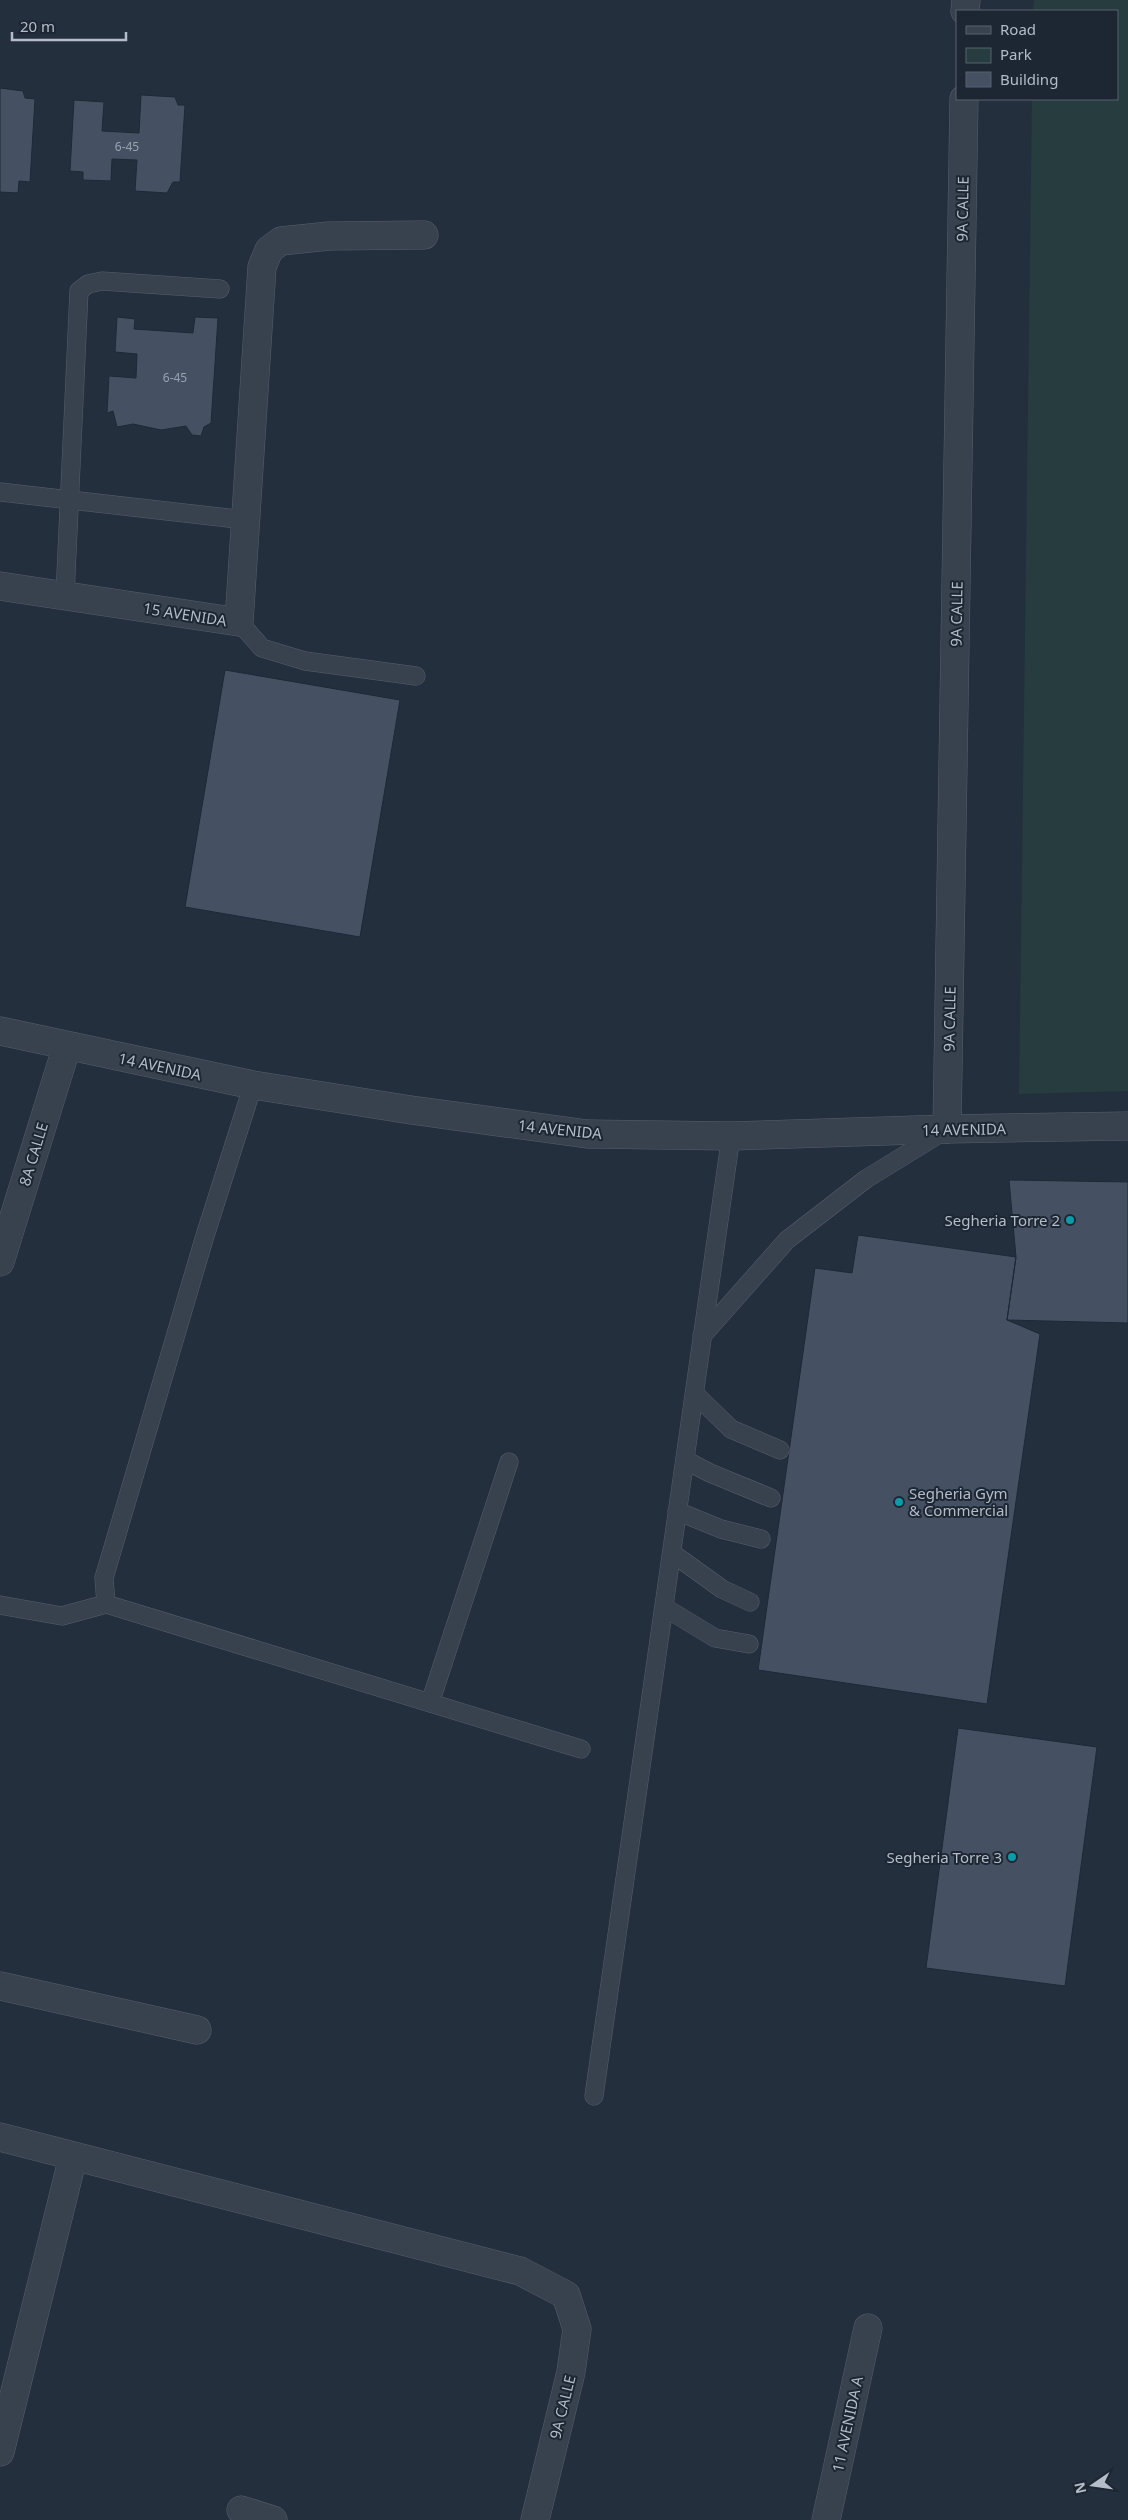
<svg xmlns="http://www.w3.org/2000/svg" width="1128" height="2520" viewBox="0 0 1128 2520" font-family="'Noto Sans',sans-serif">
	<style>
		.green { fill: #263c3f }
		.building { fill: #455162; stroke: #1f2835 }
		.lines { fill: none; stroke-linecap: round; stroke-linejoin: round }
		.service-casing { stroke: #565f6c; stroke-width: 19 }
		.minor-casing { stroke: #565f6c; stroke-width: 29 }
		.tertiary-casing { stroke: #565f6c; stroke-width: 29 }
		.service { stroke: #38414e; stroke-width: 18 }
		.minor { stroke: #38414e; stroke-width: 28 }
		.tertiary { stroke: #38414e; stroke-width: 28 }
		.culture-dot { fill: #0f9aa8; stroke: #1d2633; stroke-width: 2 }
		.labels { text-anchor: middle; dominant-baseline: central; stroke-width: 4; stroke-linejoin: round; paint-order: stroke }
		.number-label { font-size: 12px; fill: #98a1af }
		.street-label { font-size: 15px; fill: #b4bcc9; stroke: #1d2633 }
		.poi-label { font-size: 15px; fill: #b4bcc9; stroke: #1d2633; text-anchor: end }
	</style>
	<rect width="100%" height="100%" fill="#242f3e"/>
	<path class="green" d="M1034 0H1128V1091L1019 1094 1032 99H1117V11H1033Z"/>
	<path class="building" d="M0 88 23 91 25 98 35 99 30 182 19 181 18 193 0 192Z
		M141 95 175 97 178 105H185L180 182H173L167 193 135 191 137 160 112 159 111 181 83 180V172L70 171 74 100 104 102 102 131 139 133Z
		M117 317 135 319 134 329 193 333 195 317 218 318 211 423 204 427 201 436 192 435 186 426 161 430 133 424 117 427 113 411 107 413 109 376 136 378 137 354 115 352Z
		M225 670 400 700 360 937 185 907Z
		M1009 1180 1128 1182V1323L1007 1320 1016 1257Z
		M858 1235 1016 1257 1007 1320 1040 1334 987 1704 758 1670 815 1268 852 1273Z
		M958 1728 1097 1747 1065 1986 926 1968Z"/>
	<g class="lines">
		<g class="service-casing">
			<path id="service" d="M0 492 246 520
				M65 596 79 291 88 284 102 281 220 289
				M239 622 262 648 305 661 416 676
				M253 1085 204 1239 104 1578 106 1604 581 1749
				M702 1336 787 1240 866 1179 944 1131
				M695 1394 731 1429 780 1450
				M685 1460 710 1473 771 1498
				M677 1511 721 1529 761 1539
				M672 1553 722 1589 750 1602
				M0 1605 62 1616 106 1604
				M664 1607 715 1638 749 1644
				M430 1703 509 1462
				M594 2096 731 1136"/>
		</g>
		<g class="minor-casing">
			<path id="minor" d="M0 586 239 622 262 267 269 250 281 241 329 236 424 235
				M947 1129 1128 1126
				M0 1262 67 1046
				M0 1986 197 2030
				M0 2137 520 2271 566 2295 577 2329 571 2372 535 2520
				M0 2452 73 2157
				M241 2510 273 2520
				M826 2520 868 2328"/>
		</g>
		<g class="tertiary-casing">
			<path id="tertiary" d="M965 11 966 0
				M0 1031 253 1085 411 1110 587 1134 731 1136 947 1129 964 99"/>
		</g>
		<use href="#service" class="service"/>
		<use href="#minor" class="minor"/>
		<use href="#tertiary" class="tertiary"/>
	</g>
	<g class="culture-dot">
		<circle cx="1070" cy="1220" r="5"/>
		<circle cx="899" cy="1502" r="5"/>
		<circle cx="1012" cy="1857" r="5"/>
	</g>
	<g class="labels">
		<g class="number-label">
			<text x="127" y="146">6-45</text>
			<text x="175" y="377">6-45</text>
		</g>
		<g class="street-label">
			<text transform="translate(962 209) rotate(-89)">9A CALLE</text>
			<text transform="translate(185 614) rotate(9)">15 AVENIDA</text>
			<text transform="translate(956 614) rotate(-89)">9A CALLE</text>
			<text transform="translate(949 1019) rotate(-89)">9A CALLE</text>
			<text transform="translate(160 1066) rotate(12)">14 AVENIDA</text>
			<text transform="translate(560 1129) rotate(6)">14 AVENIDA</text>
			<text transform="translate(964 1129) rotate(-1)">14 AVENIDA</text>
			<text transform="translate(33 1154) rotate(-73)">8A CALLE</text>
			<text transform="translate(562 2407) rotate(-76)">9A CALLE</text>
			<text transform="translate(847 2424) rotate(-78)">11 AVENIDA A</text>
		</g>
		<g class="poi-label">
			<text x="1060" y="1220">Segheria Torre 2</text>
			<text x="909" y="1493" text-anchor="start">Segheria Gym<tspan x="909" dy="17">&amp; Commercial</tspan></text>
			<text x="1002" y="1857">Segheria Torre 3</text>
		</g>
	</g>
	<rect x="956" y="10" width="162" height="90" fill="#1d2633" stroke="#59626f"/>
	<rect x="966" y="26" width="25" height="8" fill="#38414e" stroke="#59626f"/>
	<text x="1000" y="35" font-size="15" fill="#b4bcc9">Road</text>
	<rect x="966" y="48" width="25" height="15" fill="#263c3f" stroke="#59626f"/>
	<text x="1000" y="60" font-size="15" fill="#b4bcc9">Park</text>
	<rect x="966" y="72" width="25" height="15" fill="#455162" stroke="#59626f"/>
	<text x="1000" y="85" font-size="15" fill="#b4bcc9">Building</text>
	<g transform="translate(1093 2485) rotate(257)" stroke="#1d2633" stroke-width="4" paint-order="stroke">
	<path d="M0-4L9 19L0 12L-9 19Z" fill="#b4bcc9"/>
	<text y="-8" font-size="14" font-weight="bold" text-anchor="middle" fill="#b4bcc9">N</text>
	</g>
	<path d="M12 32v8h114v-8" fill="none" stroke="#b4bcc9" stroke-width="2.5"/>
	<text x="20" y="32" font-size="15" fill="#b4bcc9" stroke="#1d2633" stroke-width="4" paint-order="stroke">20 m</text>
</svg>
